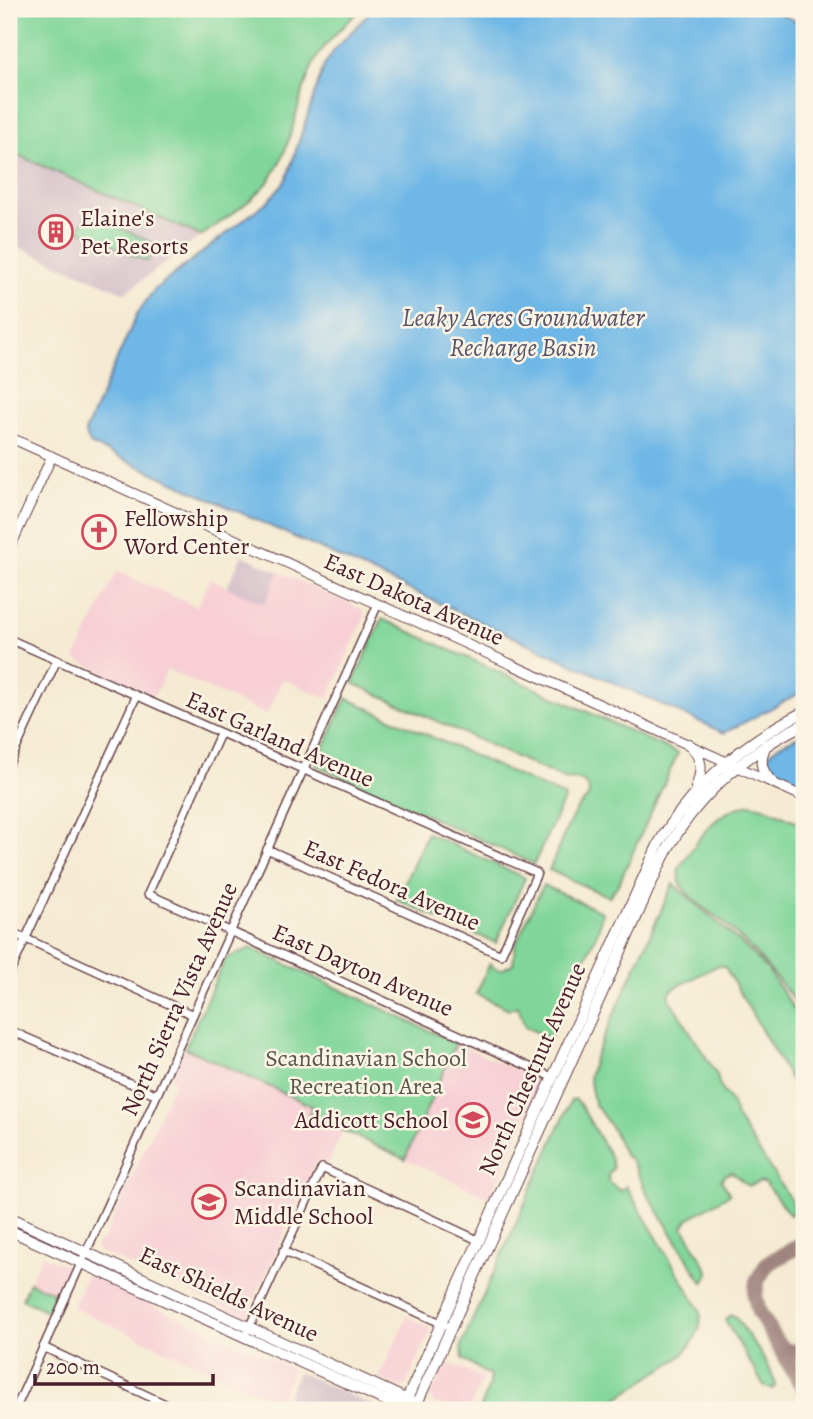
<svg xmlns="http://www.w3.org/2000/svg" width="813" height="1419" viewBox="0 0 813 1419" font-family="Alegreya,serif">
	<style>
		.built { fill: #f7cfd5 }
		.industrial { fill: #d2bdc8 }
		.green { fill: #80d69a; stroke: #657a62; stroke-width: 2 }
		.water { fill: #6eb7e6; stroke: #5c6b88; stroke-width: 2 }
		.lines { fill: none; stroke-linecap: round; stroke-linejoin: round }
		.stream { stroke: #6eb7e6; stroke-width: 2 }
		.taxiway { stroke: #a0857f; stroke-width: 16 }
		.minor-casing { stroke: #643e44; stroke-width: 10 }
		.tertiary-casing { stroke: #643e44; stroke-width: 11 }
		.secondary-casing { stroke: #643e44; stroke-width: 12 }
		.minor { stroke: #fff; stroke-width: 7 }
		.tertiary { stroke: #fff; stroke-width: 9 }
		.secondary { stroke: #fff; stroke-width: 10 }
		.labels { text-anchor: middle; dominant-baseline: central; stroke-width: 5; stroke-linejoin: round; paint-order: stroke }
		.poi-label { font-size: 24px; fill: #4a1f2b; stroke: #fcf5e5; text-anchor: start }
		.street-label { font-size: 24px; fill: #4a1f2b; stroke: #fcf5e5 }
		.park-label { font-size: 24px; fill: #5a564c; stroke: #fcf5e5 }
		.water-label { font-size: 26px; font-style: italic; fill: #57546c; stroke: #fcf5e5 }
	</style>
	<rect width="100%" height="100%" fill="#fcf5e5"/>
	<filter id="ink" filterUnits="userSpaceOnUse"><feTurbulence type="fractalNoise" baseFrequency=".0143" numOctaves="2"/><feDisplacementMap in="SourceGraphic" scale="14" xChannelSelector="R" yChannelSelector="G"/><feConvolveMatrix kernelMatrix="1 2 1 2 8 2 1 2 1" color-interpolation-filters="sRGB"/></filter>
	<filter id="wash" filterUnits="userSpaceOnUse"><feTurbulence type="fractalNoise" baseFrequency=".00686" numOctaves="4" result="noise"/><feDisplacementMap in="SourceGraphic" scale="28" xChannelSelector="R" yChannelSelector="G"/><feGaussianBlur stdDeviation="1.57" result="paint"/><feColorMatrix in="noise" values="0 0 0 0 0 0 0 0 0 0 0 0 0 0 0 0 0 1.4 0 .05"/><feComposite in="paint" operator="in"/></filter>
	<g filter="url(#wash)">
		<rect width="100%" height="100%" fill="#f5ebd3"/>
		<path class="built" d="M117 571 197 607 210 579 264 603 279 572 363 610 365 616 328 699 283 679 267 715 168 670 169 666 154 696 75 659Z
			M456 1043 542 1082 490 1198 405 1159Z
			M185 1048 312 1106 309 1115 343 1131 328 1164 317 1160 247 1316 243 1317 150 1273 97 1251 95 1246 98 1241 103 1240 174 1083 171 1077Z
			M42 1255 71 1268 59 1295 29 1282Z
			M86 1275 293 1369 280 1398 275 1400 72 1307Z
			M407 1316 429 1327 431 1330 406 1386 401 1388 379 1379Z
			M447 1362 483 1378 469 1410H452L432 1402 430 1397Z"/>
		<path class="industrial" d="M9 151 201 236 125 293 9 243Z
			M242 555 279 572 264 604 227 587Z
			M298 1372 362 1401 383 1410H275L276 1406 282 1408Z"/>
		<path class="green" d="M9 9H361C345 25 326 41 315 61 295 99 295 145 268 182 251 203 223 220 201 236L9 151Z
			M87 213 156 244 148 262 79 230Z
			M382 619 678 753 619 883 609 897 549 870C558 851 565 829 576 810 581 802 592 799 588 788 583 777 573 780 564 779L353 683Z
			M346 698 565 797 534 864 316 765Z
			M750 804 764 807 804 825V1014C780 980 756 951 725 924 711 912 694 903 683 888 679 882 678 875 679 868 700 838 712 812 750 804Z
			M427 833 525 878 496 943 397 900Z
			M673 884 741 943 767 969 804 1024V1103L725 967 718 965 673 989 669 994 671 1001 717 1075C720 1095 733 1097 736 1117L791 1200 795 1211 790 1215 765 1183 760 1181 748 1186 732 1172 725 1175 721 1180 730 1194 688 1219 683 1227 708 1270V1274L703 1283 648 1195 631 1159 625 1156 613 1130 594 1103 589 1077 594 1059Z
			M543 885 602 912 598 931 550 1038 525 1027 518 1006 509 1009 476 994 490 963 494 968 501 970 513 964 515 946Z
			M251 948 456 1043 405 1159 309 1115 312 1106 185 1048 225 959Z
			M575 1099 580 1104 611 1158 613 1168 608 1175 609 1183 621 1191 626 1186 700 1310C704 1327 693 1343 682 1356L599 1410H480L489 1386 490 1376 463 1359 461 1346 571 1100Z
			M29 1282 59 1295 51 1313 22 1299Z
			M731 1315 735 1316C749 1338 770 1362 776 1386L773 1389 764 1386 725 1320Z"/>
		<path class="water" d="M373 9H770L804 25V691L724 733 90 444 85 432 137 314 154 290 269 200 286 180 324 66 335 49Z
			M804 734V786L771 771 766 766C765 748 790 740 804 734Z"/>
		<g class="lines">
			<path class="stream" d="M800 9 804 11"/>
			<path class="taxiway" d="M804 1243 767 1264 757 1281 755 1296 759 1312 804 1389
				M779 1345 787 1351 804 1352"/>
		</g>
	</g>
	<g filter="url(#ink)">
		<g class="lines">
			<g class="minor-casing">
				<path id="minor" d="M9 639 537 873 501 955 267 849
					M220 734 148 894 554 1078
					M9 764 57 660
					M9 931 193 1015
					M9 975 136 697
					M9 1030 157 1095
					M283 1251 445 1325
					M248 1330 322 1168 480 1241
					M43 1347 178 1410
					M15 1410 378 604"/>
			</g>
			<g class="tertiary-casing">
				<path id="tertiary" d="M9 437 804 797
					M9 550 52 456
					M417 1404 431 1410"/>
			</g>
			<g class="secondary-casing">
				<path id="secondary" d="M689 744C703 759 703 769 696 788
					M766 745C759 760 760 770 772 782
					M9 1217 410 1401
					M9 1230 406 1410
					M402 1410 659 843C694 784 743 742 804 712
					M414 1410 636 918C647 893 657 868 670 845 701 792 749 751 804 724"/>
			</g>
			<use href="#minor" class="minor"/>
			<use href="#tertiary" class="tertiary"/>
			<use href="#secondary" class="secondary"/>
		</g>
	</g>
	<defs>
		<g id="building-ring" transform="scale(1.75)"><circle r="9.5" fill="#fcf5e5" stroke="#d1495b" stroke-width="1.5"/><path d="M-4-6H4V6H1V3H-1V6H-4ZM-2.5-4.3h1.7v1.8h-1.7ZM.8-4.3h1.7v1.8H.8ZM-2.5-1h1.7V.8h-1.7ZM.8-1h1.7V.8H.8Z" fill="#d1495b"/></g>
		<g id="church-ring" transform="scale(1.75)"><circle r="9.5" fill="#fcf5e5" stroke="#d1495b" stroke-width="1.5"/><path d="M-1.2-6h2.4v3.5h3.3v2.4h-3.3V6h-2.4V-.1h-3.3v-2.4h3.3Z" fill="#d1495b"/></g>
		<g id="school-ring" transform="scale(1.75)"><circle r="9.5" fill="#fcf5e5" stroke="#d1495b" stroke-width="1.5"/><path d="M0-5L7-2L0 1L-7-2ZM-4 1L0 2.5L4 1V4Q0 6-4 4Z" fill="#d1495b"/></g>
	</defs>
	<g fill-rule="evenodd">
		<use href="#building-ring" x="56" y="232"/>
		<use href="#church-ring" x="99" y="532"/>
		<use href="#school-ring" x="473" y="1120"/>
		<use href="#school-ring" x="209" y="1202"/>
	</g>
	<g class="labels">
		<g class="poi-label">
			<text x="80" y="218">Elaine's<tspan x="80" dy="28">Pet Resorts</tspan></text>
			<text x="124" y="518">Fellowship<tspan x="124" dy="28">Word Center</tspan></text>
			<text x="448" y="1120" text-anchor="end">Addicott School</text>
			<text x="234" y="1188">Scandinavian<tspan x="234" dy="28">Middle School</tspan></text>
		</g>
		<g class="street-label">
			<text transform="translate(414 599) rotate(24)">East Dakota Avenue</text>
			<text transform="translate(280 739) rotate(24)">East Garland Avenue</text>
			<text transform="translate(392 885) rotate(24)">East Fedora Avenue</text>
			<text transform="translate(363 970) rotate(24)">East Dayton Avenue</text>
			<text transform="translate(179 999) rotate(-66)">North Sierra Vista Avenue</text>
			<text transform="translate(532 1069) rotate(-66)">North Chestnut Avenue</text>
			<text transform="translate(229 1294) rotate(25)">East Shields Avenue</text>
		</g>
		<g class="park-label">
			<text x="366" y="1058">Scandinavian School<tspan x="366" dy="28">Recreation Area</tspan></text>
		</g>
		<g class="water-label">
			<text x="523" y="317">Leaky Acres Groundwater<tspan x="523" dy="30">Recharge Basin</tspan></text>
		</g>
	</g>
	<rect width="813" height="1419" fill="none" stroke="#fcf5e5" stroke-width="35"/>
	<path d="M35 1374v10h178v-10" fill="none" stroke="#4a1f2b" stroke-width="3.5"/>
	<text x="46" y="1374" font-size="21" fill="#4a1f2b" stroke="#fcf5e5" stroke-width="5" paint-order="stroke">200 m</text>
</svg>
